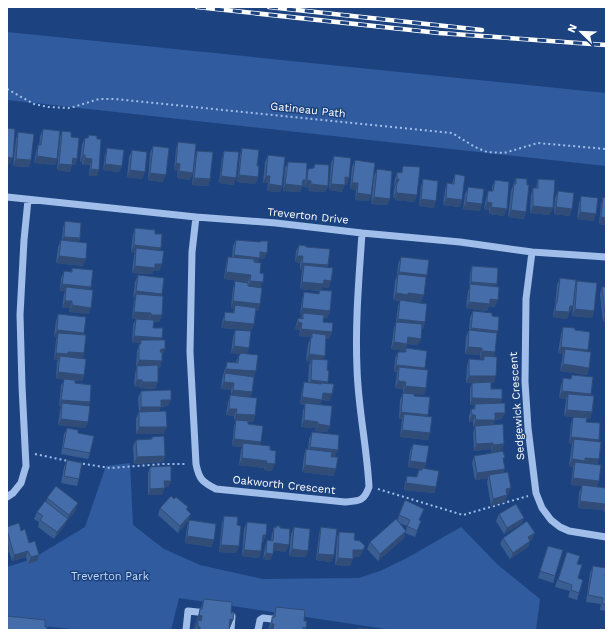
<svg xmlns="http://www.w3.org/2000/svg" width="613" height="637" viewBox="0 0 613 637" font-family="'Work Sans',sans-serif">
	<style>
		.green { fill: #305c9f }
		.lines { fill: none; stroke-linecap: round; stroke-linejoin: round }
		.path { stroke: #a0bee9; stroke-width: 2; stroke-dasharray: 2 3; stroke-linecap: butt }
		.minor { stroke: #a0bee9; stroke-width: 7 }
		.rail-casing { stroke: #fff; stroke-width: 4.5 }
		.rail { stroke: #1c4380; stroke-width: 3; stroke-dasharray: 9; stroke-linecap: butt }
		.wall { fill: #3a5e92; fill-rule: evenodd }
		.shaded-wall { fill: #304c77 }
		.building { fill: #446daa; stroke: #304c77 }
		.labels { text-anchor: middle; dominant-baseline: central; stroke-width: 3; stroke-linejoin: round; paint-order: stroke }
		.street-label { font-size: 11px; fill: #fff; stroke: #1c4380 }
		.park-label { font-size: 11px; fill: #c5d9f7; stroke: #1c4380 }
	</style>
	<rect width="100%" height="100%" fill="#1c4380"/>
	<path class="green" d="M7 32 606 93V166L7 100Z
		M130 463 133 525 164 549 200 565 263 579 359 578 380 571 407 558 461 527 498 565 540 599 536 630H393L179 598 171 630H84L7 623V567L32 559 85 527 106 466Z"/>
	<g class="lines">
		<path class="path" d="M7 89 34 104 48 107 70 108 99 99H115L452 133 475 147 487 152 504 153 538 143 606 149
			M35 454 68 461
			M78 463 110 468 164 464H187
			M378 489 463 515 528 496"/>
		<path class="minor" d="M7 197 196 217 276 223 362 233 460 242 532 252 606 257
			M196 217 192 252 190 352 196 464C199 479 202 482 216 489L345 502C360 501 364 501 369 487 367 447 358 408 357 368 355 323 359 278 362 233
			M532 252 526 299 525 382 528 428 536 493 542 508 551 520 560 527 569 531 606 537
			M7 497 13 493 21 483 26 466 22 386 20 315 24 240 28 200
			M186 630 188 611 207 613
			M231 630 232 616H231
			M258 630 260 620 263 618 280 620"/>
		<g class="rail-casing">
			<path id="rail" d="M197 7 439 33 606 45
				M269 7 482 30"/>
		</g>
		<use href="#rail" class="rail"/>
	</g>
	<path class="wall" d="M43 129 57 159 55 165 34 163 36 152 38 145H39L40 136Z
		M62 131 71 137 77 159 75 165H72L70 172 57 170 60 138Z
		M18 132 31 160 29 167 13 166 16 139Z
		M89 135 97 176H89L90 165H82V162H80L82 144 85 138H88Z
		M178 142 193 173 190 180 177 178 178 171 174 170 176 149Z
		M153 146 163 182 148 180 150 153Z
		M107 148 122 166 119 172 103 170 105 155Z
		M242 148 257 166 258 177 255 184 237 182 240 155Z
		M132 150 143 179 127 177 129 157Z
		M197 151 210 179 208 186 192 185 195 157Z
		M224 151 234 185 219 183 222 158Z
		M268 155 282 186 280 192 267 191 268 183H263L265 162Z
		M334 156 347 185 345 184 342 192 329 190 331 163Z
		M355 160 369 201 355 200 356 190 350 189 352 167Z
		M288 162 306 174 308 169 313 168 315 164 328 186 325 192 308 191 309 188 304 187 305 183 303 187H302L300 192 283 191 285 168Z
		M403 166 415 202 395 200V198H393L394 189 395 186H394L395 179 397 172 401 173Z
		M377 169 387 205 371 204 374 176Z
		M455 174 460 207 443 205 445 190 447 183 452 184Z
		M516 178 527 185 524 219 508 217 511 191Z
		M423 179 434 208 419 206 421 186Z
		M538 179 550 215 530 213 531 195 533 188H536Z
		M495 180 504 216 489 214V210L484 209 486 198 488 191H492V187Z
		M468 187 480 211 463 209 465 194Z
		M558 191 570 216 554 214 555 198Z
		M581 196 594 221 577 219 579 203Z
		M603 197 606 198V225L599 224 601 204Z
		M65 221 80 238 79 242 83 266 56 263 58 247 61 240H62L63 228Z
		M135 228 155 234 160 250V271L154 270 152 274 132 273 134 255 135 253 131 252 133 234Z
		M236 240 264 259H259L258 262 260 273 261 287 260 304 258 311H256L252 330 221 328 223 319 225 312 233 313 234 309 231 308 233 288 235 281 248 286V282L224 279 226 264 228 257H232L233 246Z
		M299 245 306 247 328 267 329 288 322 287 321 290 330 311 327 318H323V322L332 332 329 339H325L323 360 327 370 328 382 327 384 330 401 322 400 320 405 330 426 327 432 315 431 316 428 301 427 303 410 305 405 300 404 302 389 304 382 308 383 309 365 311 362 306 361 308 344 311 337 299 336 300 330 295 329 296 325 298 318 301 319 302 315H300L302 299 304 292 318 294 319 291 300 289 302 270 300 269V263L295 262 296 251Z
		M401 257 426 279 424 295 421 302 405 300 425 322 423 329 422 328 418 345 407 344 405 351 391 349 394 328 396 322 398 306 400 301 393 300 395 281 397 276 398 264Z
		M472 266 496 287 495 307 489 306 487 311 466 308 468 291 469 289 470 273Z
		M72 268 90 290 89 314 69 312 70 308H62L64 294 65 291H60L61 278 64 271 71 272Z
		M138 275 161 296 162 315 159 322H154L153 328 161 340 165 349 162 356 160 368H158V382L155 389 140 388V387H134L135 373 137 367H136L137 351 140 343 132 342 133 325 136 319 132 318 134 301 135 298H133L135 282Z
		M560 278 570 313H569L567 319 553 317 554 310 555 305 557 285Z
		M577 281 594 311 592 318 572 316 575 288Z
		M602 287H606V322H603L600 294Z
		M473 311 492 316 496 335 494 357V383H491V389L501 403 502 419 495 420 493 425 502 451 491 452V449L474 451 473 433 475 427H473V422H469V416L471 409H473L475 405H470V389L472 383H466L467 366 469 359 483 360 484 359 480 358V355L465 354 466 337 469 330 470 318Z
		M58 314 84 333 83 335 84 353 83 358 84 375 82 381H75V383L90 402 88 406V422L85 428 58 425 60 410 61 407H59L61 386 64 379H56L57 363 58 360H54L56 340 57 337 54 336 56 321Z
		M563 327 575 330 587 352 589 368 587 375 560 371 563 354 558 353 561 334Z
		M235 330 247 354 254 377 251 397 255 415 253 422H248V424L260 445 270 450 272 471 264 470V468L239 465 241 450 242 447 232 446 234 426 236 421 234 420V416L226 415 228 402 231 395V390L221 389 222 379 227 362H236L239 355H240V354L231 353 233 337Z
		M406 348 425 368 424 370 426 388 424 395 403 393V389L395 388 397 372H394L395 358 398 352H405Z
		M572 375 591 394 590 396 592 412 590 419H587L586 422 598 442 597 487 606 488V512H603V510L578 508 579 492 582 486 571 485 573 467 569 466 572 444H569L571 424 573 417 564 416 566 399 559 398 561 385 563 378 570 379Z
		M141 391 168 406 161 407 159 411 164 434H136V418L139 412 138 398Z
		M403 393 414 396 428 417V440L400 437 402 419H399L400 400Z
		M67 428 78 433 90 453 88 459 61 454 64 434Z
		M312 432 335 457 334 476 302 472 304 456 306 449 308 450 309 439Z
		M152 437 165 456 163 462 134 464 133 446 136 440 151 439Z
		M413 444 426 463 424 469 436 487 434 493 404 490 405 483 407 476 416 477 419 470H421V469L408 467 410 451Z
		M474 456 503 461V473L508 495H507L505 502 491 506 487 482 488 478 475 480 472 463Z
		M67 460 79 479 77 486 61 483 64 467Z
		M150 467 171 481 168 487H165L162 495H148V473Z
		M47 498 76 510 66 522 65 525 54 539 38 527 39 522 34 519 37 512 46 502Z
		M174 499 188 507 187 510 188 521 178 533 158 515 160 508Z
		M499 514 524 518 521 524 504 534 496 521Z
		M399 515 421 521 415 537 405 533 404 538 378 561 367 549 370 542 397 521ZM399 523 407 526 406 531Z
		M224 516 237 525 239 546 236 553 219 552 222 523Z
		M189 520 214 540 211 547 185 543 187 527Z
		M247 522 266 535 263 542H262L261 551 259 558 242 556 244 529Z
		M276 526 280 528 286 552 273 550 270 560 263 559 265 547 267 540H271L272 534 274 527 276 528Z
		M7 527 21 531 29 543 37 561 28 564 26 557 12 561 9 551 7 556Z
		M294 527 306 557 289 556 291 534Z
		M321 527 334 555 331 562 316 560 319 534Z
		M339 532 354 540 360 557H353L350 566 335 565 337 538Z
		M503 538 532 540 530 541 528 547 510 559 500 544Z
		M548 546 555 576 553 583 538 578Z
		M567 552 577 564 578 578 579 593 577 600 568 597 570 591 555 587Z
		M593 566 605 576 606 577V611L600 610 601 604 586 602 590 573Z
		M204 599 231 613 233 620 229 630H193Z
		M276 607 304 621 306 628 305 630H268Z"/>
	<path class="shaded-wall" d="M83 155H85L82 162H80Z
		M37 156 57 159 55 165 34 163Z
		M7 157 13 158 10 164H7Z
		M73 158 77 159 75 165H72L70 172 57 170 59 164Z
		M85 158 92 159 90 165H82Z
		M16 159 31 160 29 167 13 166Z
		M176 163 180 164 178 171 174 170Z
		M105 164 122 166 119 172 103 170Z
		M91 169 99 170 97 176H89Z
		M130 170 145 172 143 179 127 177Z
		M179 171 193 173 190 180 177 178Z
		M150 173 166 175 163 182 148 180Z
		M239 175 258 177 255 184 237 182Z
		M221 176 236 178 234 185 219 183Z
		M266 176H270L268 183H263Z
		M345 177 349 178 347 185 343 184Z
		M194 178 210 179 208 186 192 185Z
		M397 179H399L396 186 397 182 395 186H394Z
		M303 180H306L303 187H302L300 192 283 191 285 184Z
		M307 180 311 181 309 188 304 187Z
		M352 183H358L356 190 350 189Z
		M269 184 282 186 280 192 267 191Z
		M311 184 328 186 325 192 308 191Z
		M331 184 345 185 342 192 329 190Z
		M396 192H397L395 198H393Z
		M357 193 371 195 369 201 355 200Z
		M397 193 417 195 415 202 395 200Z
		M374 197 390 199 387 205 371 204Z
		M446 198 462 200 460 207 443 205Z
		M421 199 436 201 434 208 419 206Z
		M466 202 482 204 480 211 463 209Z
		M487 202 492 203 489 210 484 209Z
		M533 206 553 208 550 215 530 213Z
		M491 207 507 209 504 216 489 214Z
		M556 207 572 209 570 216 554 214Z
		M511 210 526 212 524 219 508 217Z
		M580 212 596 214 594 221 577 219Z
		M601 217 606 218V225L599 224Z
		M64 237 80 238 77 245 61 244Z
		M134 245 161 248 158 255 136 248 135 253 131 252Z
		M260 252 267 253 264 259H259L257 265 232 262 234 255Z
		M59 256 86 259 83 266 56 263Z
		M297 256H303L300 263 295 262Z
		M302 263 328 265 326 272 304 265 302 270 300 269Z
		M155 264H162L160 271 154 270 152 274 132 273 135 266Z
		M226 272 251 275 248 282 224 279Z
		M399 272 427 275 424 282 398 277Z
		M324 280 331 281 329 288 322 287 321 291 300 289 302 282Z
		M250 281 263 282 260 289 248 288Z
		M471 282 497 284 494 291 470 284 468 289Z
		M62 284 91 287 88 294 66 287 65 291H60Z
		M136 291 162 294 160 300 136 294 135 298H133Z
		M396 293H408L424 295 421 302 406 300 405 301 393 300Z
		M490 299 498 300 495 307 489 306 487 311 466 308 469 302Z
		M65 301H72L70 308H62Z
		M233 301 260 304 258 311 235 309V305L234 309 231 308Z
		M72 305 91 308 89 314 69 312Z
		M570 306H573L570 313H569L567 319 553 317 555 311Z
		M302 308 330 311 327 318 303 315V313L302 315H300Z
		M575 309 594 311 592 318 572 316Z
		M134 312 151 313 148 320 132 318Z
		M151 315H162L159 322 148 321Z
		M605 315H606V322H603Z
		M398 319 425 322 423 329 395 326Z
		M224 321 254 324 252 330 221 328Z
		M298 322 302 323 300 330 295 329Z
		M471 328 498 331 495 337 469 335Z
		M301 329 332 332 329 339 312 337V333L311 337 299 336Z
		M57 330 84 333 81 339 58 333 57 337 54 336Z
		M134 336 162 338 160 345 141 340 140 343 132 342Z
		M408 337 421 339 418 345 407 344 405 351 391 349 394 342Z
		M234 346 249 348 247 355 231 353Z
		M468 347 482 348 480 355 465 354Z
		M561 347 588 350 586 357 565 349 563 354 558 353Z
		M161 349H165L162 356H158Z
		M482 351 495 352 493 359 484 356V359L480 358Z
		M68 352 84 353 82 360 60 356 58 360H54L56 353Z
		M309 354 325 356 322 363 312 359 311 362 306 361Z
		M139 360 162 361 160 368 137 367V366L136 367Z
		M563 364 589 368 587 375 560 371Z
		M396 365 425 368 422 375 399 367 397 372H394Z
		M226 369 256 371 254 378 224 376Z
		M58 372 84 375 82 381 56 379Z
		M469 376H496L494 383H466Z
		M137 380H142L140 387H134Z
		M311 380 328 382 325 388 308 387Z
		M398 381 406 382 403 389 395 388Z
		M142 382H158L155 389 140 388Z
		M224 382 234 383 231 390 221 389Z
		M405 386 426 388 424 395 403 393Z
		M233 390 252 392 250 399 230 397Z
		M562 391 591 394 588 401 568 394 566 399 559 398Z
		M323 393 332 394 330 401 321 399Z
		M302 397 322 400 320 407 300 404Z
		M472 398 502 399 500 406 470 405Z
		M61 400 90 402 87 409 62 403 61 407H59Z
		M161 400H171L168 406H158Z
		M141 407H161L158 413 139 414Z
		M229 409H237L234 416 226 415Z
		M567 410 592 412 590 419 564 416Z
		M401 412 428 415 426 422 404 414 402 419H399Z
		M495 413H505L502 419 493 420Z
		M236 414 255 415 253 422 234 420Z
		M472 415H475L473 422H469Z
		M61 419 88 422 85 428 58 425Z
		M304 420 318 422 316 428 301 427Z
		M476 420H495L493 427H473Z
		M318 424 330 426 327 432 315 431Z
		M139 427H167L164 434H136Z
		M402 430 430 433 428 440 400 437Z
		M571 437 599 440 596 447 574 439 572 444H569Z
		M234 439 261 442 259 449 243 443 242 447 232 446Z
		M493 443 491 449 474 451 476 444Z
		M504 444 502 451 491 452 493 445Z
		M310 447 338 450 335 457 308 454Z
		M165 456 163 462 134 464 137 457Z
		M242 458 267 461 264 468 239 465Z
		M585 458 599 459 597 466 575 462 573 467 569 466 572 459Z
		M410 461 426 463 424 470 408 467Z
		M266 463 275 464 272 471 264 470Z
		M305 465 336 469 334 476 302 472Z
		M505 469 502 475H489L488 478 475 480 477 473Z
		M573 478 599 481 597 488 571 485Z
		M164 481H171L168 487H162Z
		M406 483 436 487 434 493 404 490Z
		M165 488 162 495H148L150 489Z
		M511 488 508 495H507L505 502 491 506 493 499 506 489Z
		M580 501 605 504 603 510 578 508Z
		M78 503 76 510 66 522 65 525 54 539 57 532 67 519 69 515Z
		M605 505H606V512H603Z
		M191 514 188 521 178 533 180 526Z
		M524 518 521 524 504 534 507 528Z
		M406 531 404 538 378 561 380 554Z
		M535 533 532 540 530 541 528 547 510 559 513 553 528 537Z
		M263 535H266L263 542H261Z
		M187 536 214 540 211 547 185 543Z
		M274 543 289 545 286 552 272 550Z
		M221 545 239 546 236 553 219 552Z
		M365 546 360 557H351L353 550Z
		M7 549H9L7 556Z
		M292 549 308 551 306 557 289 556Z
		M244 550 261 551 259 558 242 556Z
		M28 551 26 557 12 561 14 555Z
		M266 553 273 554 270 560 263 559Z
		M318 554 334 555 331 562 316 560Z
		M39 555 37 561 28 564 31 557Z
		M338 558 353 559 350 566 335 565Z
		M199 615 202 616 198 626V620L195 630H193Z
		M230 619 233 620 229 630H226Z
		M272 624H274L272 630H269Z
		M198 627H200L199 630H197Z"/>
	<path class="building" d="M7 128 15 129 13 158 7 157Z
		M43 129 60 131 57 159 37 156 38 145H41Z
		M62 131 71 132V137L79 138 77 159 73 158 72 165 59 164Z
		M18 132 34 134 31 160 16 159Z
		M89 135 97 136V139H101L99 170 91 169 92 159 85 158V155H83L85 138H88Z
		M178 142 196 144 193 173 179 171 180 164 176 163Z
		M153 146 169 148 166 175 150 173Z
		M107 148 124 150 122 166 105 164Z
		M242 148 259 150 257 166H259L258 177 239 175Z
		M132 150 147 152 145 172 130 170Z
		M197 151 213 152 210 179 194 178Z
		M224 151 239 152 236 178 221 176Z
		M268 155 285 157 282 186 269 184 270 176H266Z
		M334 156 351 158 349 178 345 177V185L331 184Z
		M355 160 375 163 371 195 357 193 358 183H352Z
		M288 162 307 163 306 180H303L302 186 285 184Z
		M315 164 329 165 328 186 311 184V181L307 180 308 169 314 168Z
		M403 166 420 167 417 195 397 193V192H396L397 182H398L399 179H397V172L402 173Z
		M377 169 392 171 390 199 374 197Z
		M455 174 465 176 462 200 446 198 447 183 454 184Z
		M516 178 527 179V185H529L526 212 511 210 514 184H516Z
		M423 179 438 181 436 201 421 199Z
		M538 179 555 180 553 208 533 206V188H538Z
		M495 180 509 182 507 209 491 207 492 203 487 202 488 191H493Z
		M468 187 484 189 482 204 466 202Z
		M558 191 574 193 572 209 556 207Z
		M581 196 598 198 596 214 580 212Z
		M603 197 606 198V218L601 217Z
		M65 221 81 223 80 238 64 237Z
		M135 228 155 230V234H162L161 248 134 245Z
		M61 240 87 243 86 259 59 256Z
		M236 240 260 242 261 241H268L267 253 260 252V258L234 255Z
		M299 245 306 246V247L330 249 328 265 302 263 303 256H297Z
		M136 248 164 251 162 264H155V268L135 266Z
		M228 257 254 259V262L261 263 260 273 264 274 263 282 250 281 251 275 226 272Z
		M401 257 429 260 427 275 399 272Z
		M304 265 333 268 331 281 324 280 323 284 302 282Z
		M472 266 498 268 497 284 471 282Z
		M72 268 93 270 91 287 62 284 64 271 72 272Z
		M398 274 426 277 424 295 408 293V295L396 293Z
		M138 275 164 278 162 294 136 291Z
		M560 278 576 280 573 306H570L569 312 555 311 556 303H557Z
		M235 281 248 283V286L262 288 260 304 233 301Z
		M577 281 597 283 594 311 575 309Z
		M470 284 499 287 498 300 490 299V304L469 302Z
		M66 287 93 290 91 308 72 305V301H65Z
		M602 287H606V315H605Z
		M320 290 332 291 330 311 302 308 304 292 319 294Z
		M136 294 163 296 162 315H151V313L134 312Z
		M400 300 427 304 425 322 398 319Z
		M235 305 256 308 254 324 224 321 225 312 234 313Z
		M473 311 492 313V316L499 317 498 331 471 328Z
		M303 313 324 315 323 322 333 323 332 332 301 329 302 323 298 322V318L303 319Z
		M58 314 86 317 84 333 57 330Z
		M136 319 154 320 153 328H163L162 338 134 336Z
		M396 322 422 324 421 339 408 337 407 344 394 342Z
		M563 327 575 328V330L590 332 588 350 561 347Z
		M235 330 251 331 249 348 234 346Z
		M469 330 497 333 495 352 482 351V348L468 347Z
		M58 333 86 335 84 353 68 352V354L56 353Z
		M312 333 326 335 325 356 309 354 311 337 312 338Z
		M141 340H165V349H161L160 352H162V361L139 360V344H141Z
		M406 348 427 351 425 368 396 365 398 352H406Z
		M565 349 591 352 589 368 563 364Z
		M240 353 258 355 256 371 226 369 227 362 238 363 239 355H240Z
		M60 356 86 359 84 375 58 372Z
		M484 356 497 357 496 376H469V359L484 360Z
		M312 359 328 360 327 370 329 371 328 382 311 380Z
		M158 365V382H142V380H137V366Z
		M399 367 428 370 426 388 405 386 406 382 398 381Z
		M225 373 254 377 252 392 233 390 234 383 224 382Z
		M572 375 593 377 591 394 562 391 563 378 571 379Z
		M64 379 75 380V383L91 385 90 402 61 400Z
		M304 382 321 384V383L334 384 332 394 323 393 322 400 302 397Z
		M491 382V389H502V399L472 398V383Z
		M171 390V400H161V407H141V391Z
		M403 393 414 394V396L430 397 428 415 401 412Z
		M568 394 594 396 592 412 567 410Z
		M230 395 257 398 255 415 236 414 237 409H229Z
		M62 403 90 406 88 422 61 419Z
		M305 403 332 406 330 426 318 424V422L304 420Z
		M505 403V413H495V420H476L475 415H472L471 409H475V404Z
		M166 411 167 427H139V412Z
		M404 414 432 417 430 433 402 430Z
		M573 417 587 418 586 422 600 423 599 440 571 437Z
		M236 420 248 421V424L263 426 261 442 234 439Z
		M503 424 504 444 493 445V443L476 444 475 426Z
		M67 428 78 430V433L94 436 90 453 63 448Z
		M312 432 339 435 338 450 310 447Z
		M164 436 165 456 137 457 136 440 152 439V437Z
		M574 439 601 442 599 459 585 458V461L572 459Z
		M243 443 270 446V450L276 451 275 464 266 463 267 461 242 458Z
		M413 444 429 446 426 463 410 461Z
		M306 449 332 452 331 457H338L336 469 305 465Z
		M503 451 505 458H503L505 469 477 473 474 456Z
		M67 460 82 463 79 479 64 476Z
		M575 462 601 465 599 481 573 478Z
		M171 466V481H164L165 488 150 489V467Z
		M422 468 439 471 436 487 406 483 407 476 417 477 419 470H422Z
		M508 472 511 488 506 489 507 495 493 499 489 475Z
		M582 485 606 488V505H605V504L580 501Z
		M56 486 78 503 69 515 47 498Z
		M171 496 174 499 176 497 188 507 186 509 191 514 180 526 160 508Z
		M405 500 424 509 419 520 421 521 417 531 407 526 410 520 399 515Z
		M45 501 68 519 57 532 40 520 43 516 37 512Z
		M516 504 524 518 507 528 499 514Z
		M224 516 238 517 237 525 241 526 239 546 221 545Z
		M396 519 406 531 380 554 370 542Z
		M189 520 216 524 214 540 187 536Z
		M527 521 535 533 528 537 530 541 513 553 503 538Z
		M247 522 267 524 266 535H263L261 551 244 550Z
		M19 523 21 531 25 529 29 543 35 541 39 555 31 557 28 551 14 555 7 530V527Z
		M276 526H280V528L290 529 289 545 274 543 273 554 266 553 267 540 273 541 274 527 276 528Z
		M294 527 310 529 308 551 292 549Z
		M321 527 337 529 334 555 318 554Z
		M339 532 355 533 354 540 360 541 365 546 363 550H353V559L338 558Z
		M7 541 9 549H7Z
		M548 546 563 550 555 576 540 571Z
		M567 552 580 556 577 564 582 565 578 578 583 580 579 593 571 590 572 585 558 580Z
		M593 566 606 568 605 576 606 577V604H602L603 598 588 595Z
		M204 599 232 602 231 613H234L233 620 230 619 229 630H200V627H198V620L201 621 202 616 199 615 200 609H202Z
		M276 607 305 610 304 621H307L306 628 303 627V630H273L274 624H272V617H275Z
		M7 616 45 620V627H47V630H7Z
		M358 628 380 630H358Z"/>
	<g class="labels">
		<g class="street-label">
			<text transform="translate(308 110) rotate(6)">Gatineau Path</text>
			<text transform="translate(308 216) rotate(6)">Treverton Drive</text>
			<text transform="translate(517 406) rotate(-94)">Sedgewick Crescent</text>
			<text transform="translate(284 485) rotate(6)">Oakworth Crescent</text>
		</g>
		<g class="park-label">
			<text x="110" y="576">Treverton Park</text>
		</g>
	</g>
	<rect width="613" height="637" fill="none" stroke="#ffffff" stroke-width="16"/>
	<g transform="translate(581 32) rotate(293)" stroke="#1c4380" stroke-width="3" paint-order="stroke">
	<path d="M0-3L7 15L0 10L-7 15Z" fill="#ffffff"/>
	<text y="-6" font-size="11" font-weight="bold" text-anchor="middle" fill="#ffffff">N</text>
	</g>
</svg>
